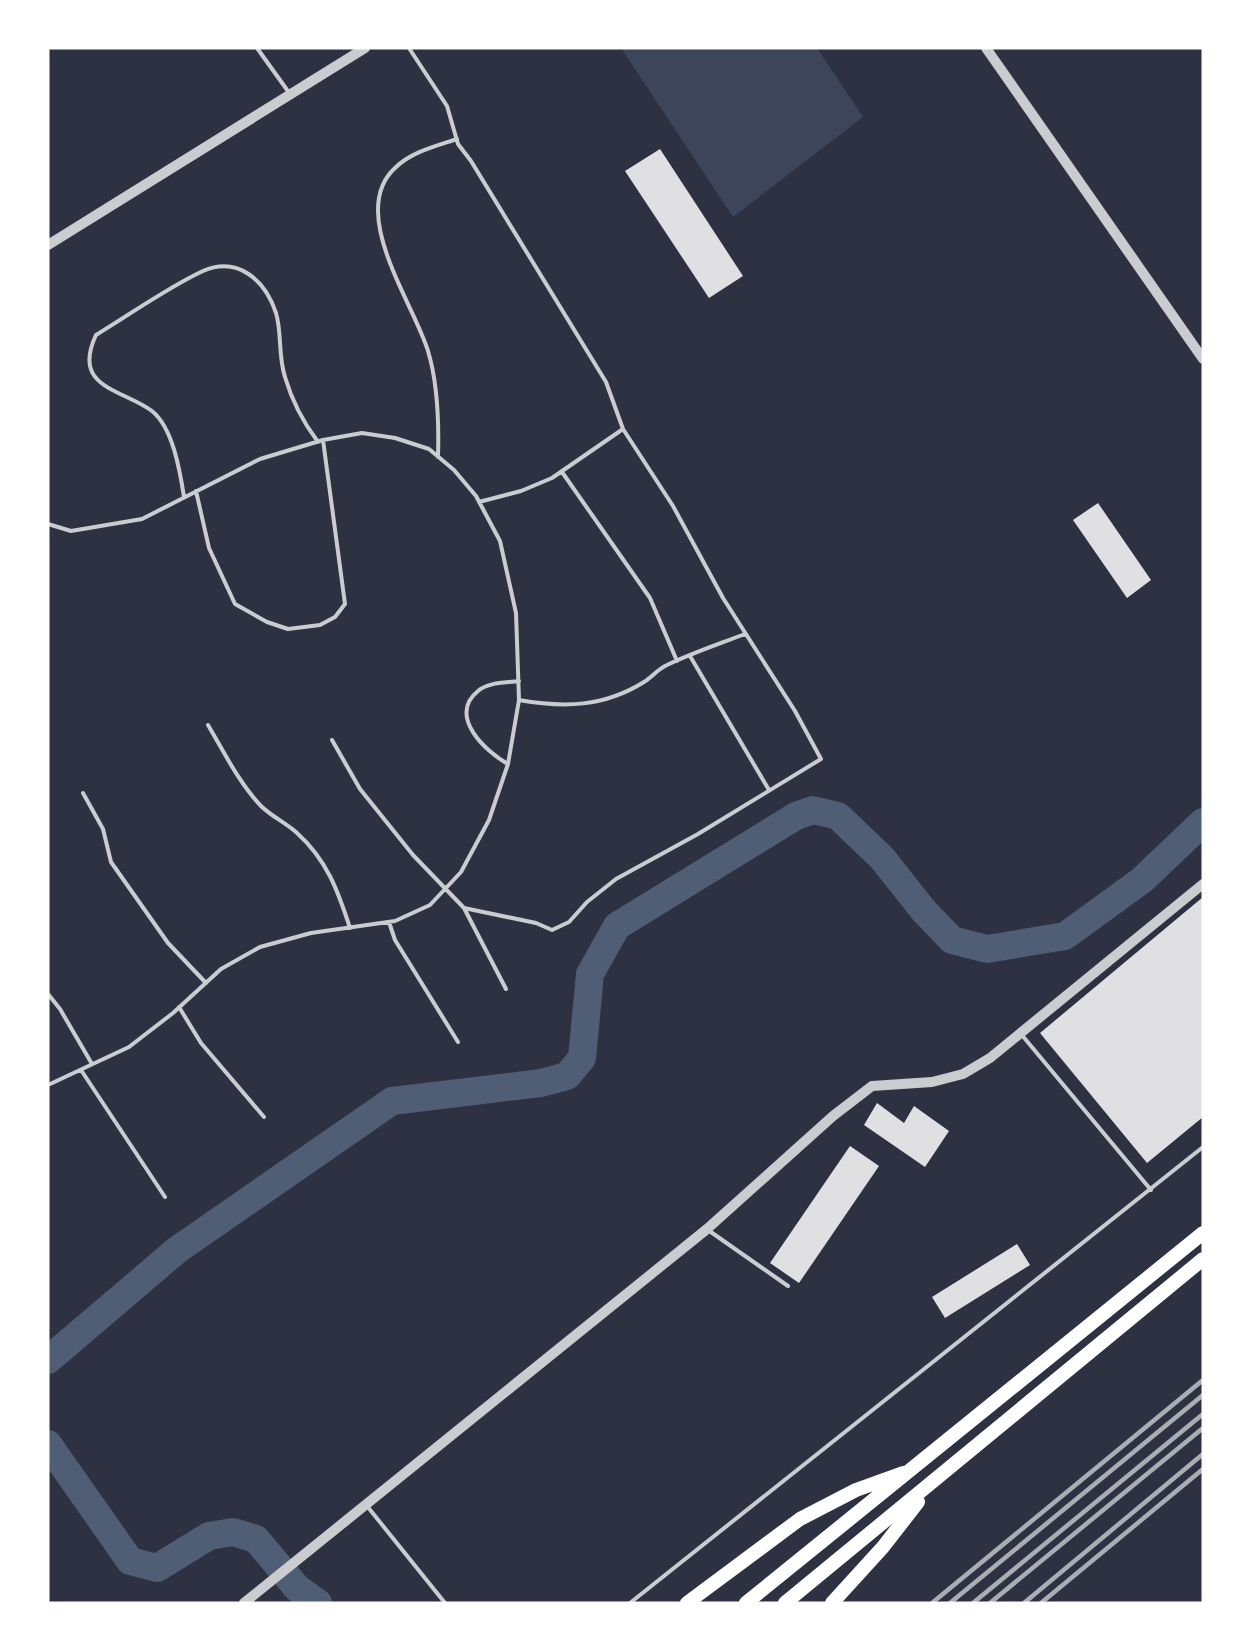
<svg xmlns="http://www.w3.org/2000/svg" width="1251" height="1651" viewBox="0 0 1251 1651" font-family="'Source Serif 4',serif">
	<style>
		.green { fill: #3c4559 }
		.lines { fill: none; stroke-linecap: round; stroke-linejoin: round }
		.river { stroke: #4f5d75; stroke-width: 28 }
		.building { fill: #e0e0e3 }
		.service { stroke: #caccd0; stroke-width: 4 }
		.tertiary { stroke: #caccd0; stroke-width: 10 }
		.trunk { stroke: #fff; stroke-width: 14 }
		.rail { stroke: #abadb3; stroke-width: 4.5 }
	</style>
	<rect width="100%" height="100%" fill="#2d3142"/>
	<path class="green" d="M621 48H817L863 117 733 217Z"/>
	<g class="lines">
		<path class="river" d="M48 1360 177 1250 392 1101 541 1083 567 1076 582 1058 590 974 617 926 796 816 813 810 838 816 882 858 924 911 952 940 987 949 1065 936 1142 880 1203 822
			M48 1444 130 1561 157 1568 209 1536 233 1532 256 1539 297 1588 318 1603"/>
	</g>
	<path class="building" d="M660 149 743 276 709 298 625 171Z
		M1098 503 1151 580 1127 598 1073 520Z
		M1203 897V1117L1147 1163 1040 1033Z
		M877 1103 904 1123 914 1106 949 1131 925 1167 864 1125Z
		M850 1146 879 1166 799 1283 770 1263Z
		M1017 1244 1030 1265 945 1318 932 1297Z"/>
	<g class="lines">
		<path class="service" d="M257 48 290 94
			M409 48 447 106 458 144 471 161 606 382 623 429 673 506 723 598 795 711 821 759 698 834 616 879 587 902 569 922 552 930 536 923 464 908
			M438 457C439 423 438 384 428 351 414 304 347 212 395 168 411 152 436 146 457 139
			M562 472 650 598 677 661
			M196 491 209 548 235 604 267 622 288 629 320 625 335 617 345 604 323 440
			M184 497C180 471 173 428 152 411 122 389 71 388 96 335 129 315 170 286 203 271 238 256 265 280 276 313 282 333 278 356 285 377 292 401 303 422 318 442
			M479 502 521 491 552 478 623 429
			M48 524 71 531 142 519 260 459 323 440 362 433 395 438 429 449 454 470 476 496 500 541 516 613 519 700 508 764 489 820 461 872 430 905 395 921 311 933 260 947 221 969 173 1013 129 1047 48 1085
			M690 656 769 790
			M519 700C564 708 604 707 644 682 652 677 658 669 667 665 692 653 719 644 745 634
			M208 725C224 752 239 783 261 806 271 816 286 823 297 833 327 860 338 891 350 928
			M332 740 360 789 413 855 464 908 506 989
			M508 764C486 752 447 716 478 691 488 682 506 683 519 681
			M83 793 103 829 111 862 168 943 206 983
			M389 922 395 940 458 1042
			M48 994 60 1009 92 1064
			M179 1007 201 1043 264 1117
			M1021 1034 1151 1190
			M81 1070 165 1197
			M708 1230 788 1286
			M367 1506 445 1603
			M630 1603 1203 1147"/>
		<path class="tertiary" d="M986 48 1203 359
			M48 245 365 48
			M244 1603 707 1229 833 1116 872 1086 932 1082 963 1074 990 1058 1203 884"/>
		<path class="trunk" d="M687 1603 800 1519 856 1490 903 1473
			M746 1603 1203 1233
			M785 1603 1203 1259
			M832 1603 883 1547 918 1502"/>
		<path class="rail" d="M932 1603 1203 1380
			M950 1603 1203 1395
			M973 1603 1203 1414
			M990 1603 1203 1428
			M1024 1603 1203 1454
			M1041 1603 1203 1469"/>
	</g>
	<rect width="1251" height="1651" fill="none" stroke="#ffffff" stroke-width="99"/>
</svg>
